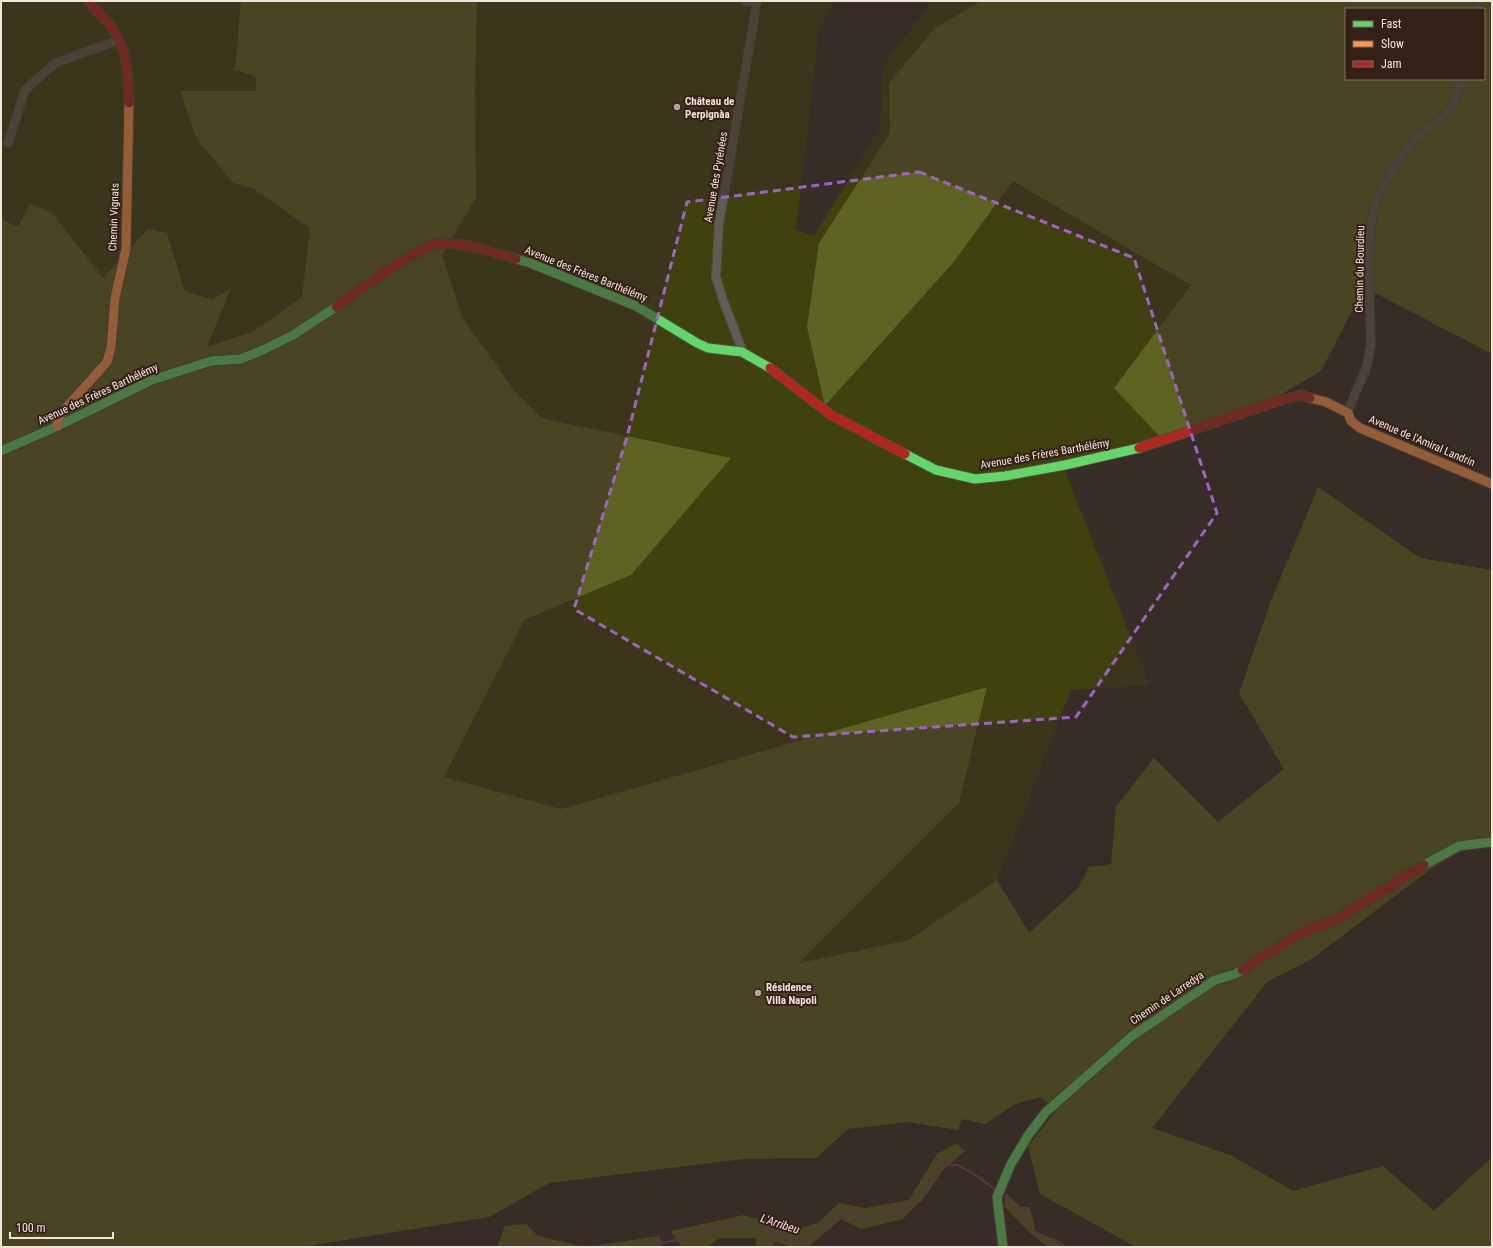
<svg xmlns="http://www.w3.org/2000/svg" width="1493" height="1248" viewBox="0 0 1493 1248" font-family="'Roboto Condensed',sans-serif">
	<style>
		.green { fill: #3f420f }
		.forest { fill: #5d6320; fill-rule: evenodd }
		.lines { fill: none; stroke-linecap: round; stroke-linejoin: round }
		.stream { stroke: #774269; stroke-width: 2 }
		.street-casing { stroke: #544b46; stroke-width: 10 }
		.fast-casing { stroke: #544b46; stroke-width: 11 }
		.slow-casing { stroke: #544b46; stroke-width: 11 }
		.jam-casing { stroke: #544b46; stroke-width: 11 }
		.street { stroke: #625c53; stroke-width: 8 }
		.fast { stroke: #63d668; stroke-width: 9 }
		.slow { stroke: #ff974d; stroke-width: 9 }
		.jam { stroke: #b3261e; stroke-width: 9 }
		.marked { fill: none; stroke: #9f63c8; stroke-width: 3; stroke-dasharray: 8 5; stroke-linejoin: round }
		.poi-dot { fill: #b1a49d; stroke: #352017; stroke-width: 1.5 }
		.labels { text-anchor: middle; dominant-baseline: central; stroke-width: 4; stroke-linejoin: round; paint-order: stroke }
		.poi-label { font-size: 11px; font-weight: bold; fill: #f2e4dd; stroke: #352017; text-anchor: start }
		.street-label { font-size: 11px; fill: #f2e4dd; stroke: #352017 }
		.water-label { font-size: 12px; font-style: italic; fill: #fbd8f1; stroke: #352017 }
	</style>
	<rect width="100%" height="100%" fill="#382d27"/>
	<path class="green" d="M1 1H241L235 69 255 76 257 91H181L233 183 254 189 310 228 302 297 254 331 207 348 231 289 212 300 184 290 167 233 148 229 103 278 52 213 18 227 1 219Z
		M477 1H835L819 28 796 230 814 236 880 128 883 66 932 1H981L934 29 889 83 890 133 819 243 826 406 953 263 1013 181 1191 285 1114 388 1161 438 1061 461 1150 685 1071 690 997 880 909 940 798 963 959 803 987 687 561 809 444 777 524 620 631 575 603 431 541 418 514 390 462 317 442 255 476 198 475 91Z"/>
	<path class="forest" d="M241 1H477L475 91 476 198 442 255 462 317 514 390 541 418 731 458 631 575 524 620 444 777 561 809 987 687 959 803 799 963 909 940 997 880 1029 933 1079 887 1089 867 1111 864 1116 807 1154 758 1218 822 1284 769 1239 693 1271 601 1318 487 1420 558 1492 570V844L1465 849 1432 868 1313 958 1267 982 1152 1128 1230 1155 1293 1191 1383 1166 1434 1211 1492 1157V1247H1136L1040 1194 1028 1146 1055 1112 1041 1097 1015 1104 985 1124 962 1119 958 1130 907 1122 848 1129 816 1158 743 1159 549 1183 489 1217 313 1245 291 1247H1V219L18 227 30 204 52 213 103 278 148 229 167 233 184 290 212 300 231 288 207 347 254 331 302 297 310 228 254 189 233 183 197 139 180 91H257L255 76 235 70Z
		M981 1H1492V354L1364 287 1321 371 1260 407 1161 438 1114 388 1191 285 1013 181 953 263 825 406 807 327 819 243 890 133 889 83 934 29ZM1346 9H1484V79H1346Z
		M956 1144 965 1151 943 1170 927 1194 903 1219 861 1229 841 1219 808 1247H792L774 1241 773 1247H756V1238H720L707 1247H682L671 1231 744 1215 792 1230 818 1223 839 1203 865 1208 909 1200 937 1154Z
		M1006 1193 1020 1207H1030L1035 1230 1063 1247H1048L1031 1234 1004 1206Z
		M526 1224 538 1236 585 1247H497L505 1226Z
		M659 1236 663 1247H586Z"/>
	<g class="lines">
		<path class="stream" d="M1004 1197C1016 1206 1027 1217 1032 1232L1057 1241 1066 1247
			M502 1247C517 1237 541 1243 557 1247
			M644 1247 660 1244 714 1229 727 1227 740 1222H748L782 1237 802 1241 819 1232 845 1212 850 1211 864 1218 870 1217 882 1213 903 1210 911 1207 921 1201 934 1173 941 1167 948 1165H958L977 1176 996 1190"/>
		<g class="street-casing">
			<path id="street" d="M1478 9 1479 1
				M8 143 25 90 55 63 119 40
				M742 352 741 347 723 300 716 277 719 224 757 2 745 1
				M1348 413 1349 408 1367 366 1371 344 1369 278V250L1373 209 1380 193 1405 151 1417 138 1450 110 1454 103 1463 79"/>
		</g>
		<g class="fast-casing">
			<path id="fast" d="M516 259 530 263 636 306 697 343 708 348 742 352 770 368
				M1 451 58 426 152 380 211 361 241 359 265 349 293 335 336 307
				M905 454 936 470 975 479 1005 476 1065 465 1139 448
				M1424 865 1459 846 1492 842
				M1003 1247 997 1197 1011 1164 1029 1134 1046 1112 1132 1036 1215 980 1235 974 1242 970"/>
		</g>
		<g class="slow-casing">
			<path id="slow" d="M1310 398 1326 402 1348 413 1351 421 1360 428 1492 484
				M58 426 57 420 64 410 107 362 111 348 115 298 126 249 129 103"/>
		</g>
		<g class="jam-casing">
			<path id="jam" d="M88 1C95 9 104 18 111 27 128 49 128 76 129 103
				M336 307 392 267 432 244 450 243 475 247 516 259
				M770 368 831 415 905 454
				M1139 448 1285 399 1301 395 1310 398
				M1242 970 1295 936 1335 920 1424 865"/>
		</g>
		<use href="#street" class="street"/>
		<use href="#fast" class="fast"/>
		<use href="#slow" class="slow"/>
		<use href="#jam" class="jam"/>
	</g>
	<path d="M0 0H1493V1248H0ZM919 172 1134 258 1217 513 1076 717 793 737 574 609 627 437 687 202Z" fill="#382d27" fill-opacity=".55" fill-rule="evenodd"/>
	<path class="marked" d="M919 172 1134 258 1217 513 1076 717 793 737 574 609 627 437 687 202Z"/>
	<g class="poi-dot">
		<circle cx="677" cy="107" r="4"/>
		<circle cx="758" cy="993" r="4"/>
	</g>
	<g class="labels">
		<g class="poi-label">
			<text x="685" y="101">Château de<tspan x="685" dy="13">Perpignàa</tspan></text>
			<text x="766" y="987">Résidence<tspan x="766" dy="13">Villa Napoli</tspan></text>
		</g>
		<g class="street-label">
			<text transform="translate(716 177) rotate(-80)">Avenue des Pyrénées</text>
			<text transform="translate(114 217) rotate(-88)">Chemin Vignats</text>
			<text transform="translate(1360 269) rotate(-89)">Chemin du Bourdieu</text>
			<text transform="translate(586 274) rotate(22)">Avenue des Frères Barthélémy</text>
			<text transform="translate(98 394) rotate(-25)">Avenue des Frères Barthélémy</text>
			<text transform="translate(1422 441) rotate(23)">Avenue de l'Amiral Landrin</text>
			<text transform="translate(1045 454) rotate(-10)">Avenue des Frères Barthélémy</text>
			<text transform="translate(1167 998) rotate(-34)">Chemin de Larredya</text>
		</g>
		<g class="water-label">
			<text transform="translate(780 1224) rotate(18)">L'Arribeu</text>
		</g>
	</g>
	<rect width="1493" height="1248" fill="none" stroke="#f2e4dd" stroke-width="4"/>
	<rect x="1345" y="8" width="140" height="72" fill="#352017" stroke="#816e66"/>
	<rect x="1353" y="21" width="20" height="6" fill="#63d668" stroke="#816e66"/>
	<text x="1381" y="28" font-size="12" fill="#f2e4dd">Fast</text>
	<rect x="1353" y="41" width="20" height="6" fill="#ff974d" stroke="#816e66"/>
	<text x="1381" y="48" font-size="12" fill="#f2e4dd">Slow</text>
	<rect x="1353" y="61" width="20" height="6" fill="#b3261e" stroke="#816e66"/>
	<text x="1381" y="68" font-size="12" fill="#f2e4dd">Jam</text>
	<path d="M10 1232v6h103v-6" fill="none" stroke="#f2e4dd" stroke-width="2"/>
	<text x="16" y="1232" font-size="12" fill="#f2e4dd" stroke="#352017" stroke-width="3" paint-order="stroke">100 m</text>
</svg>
